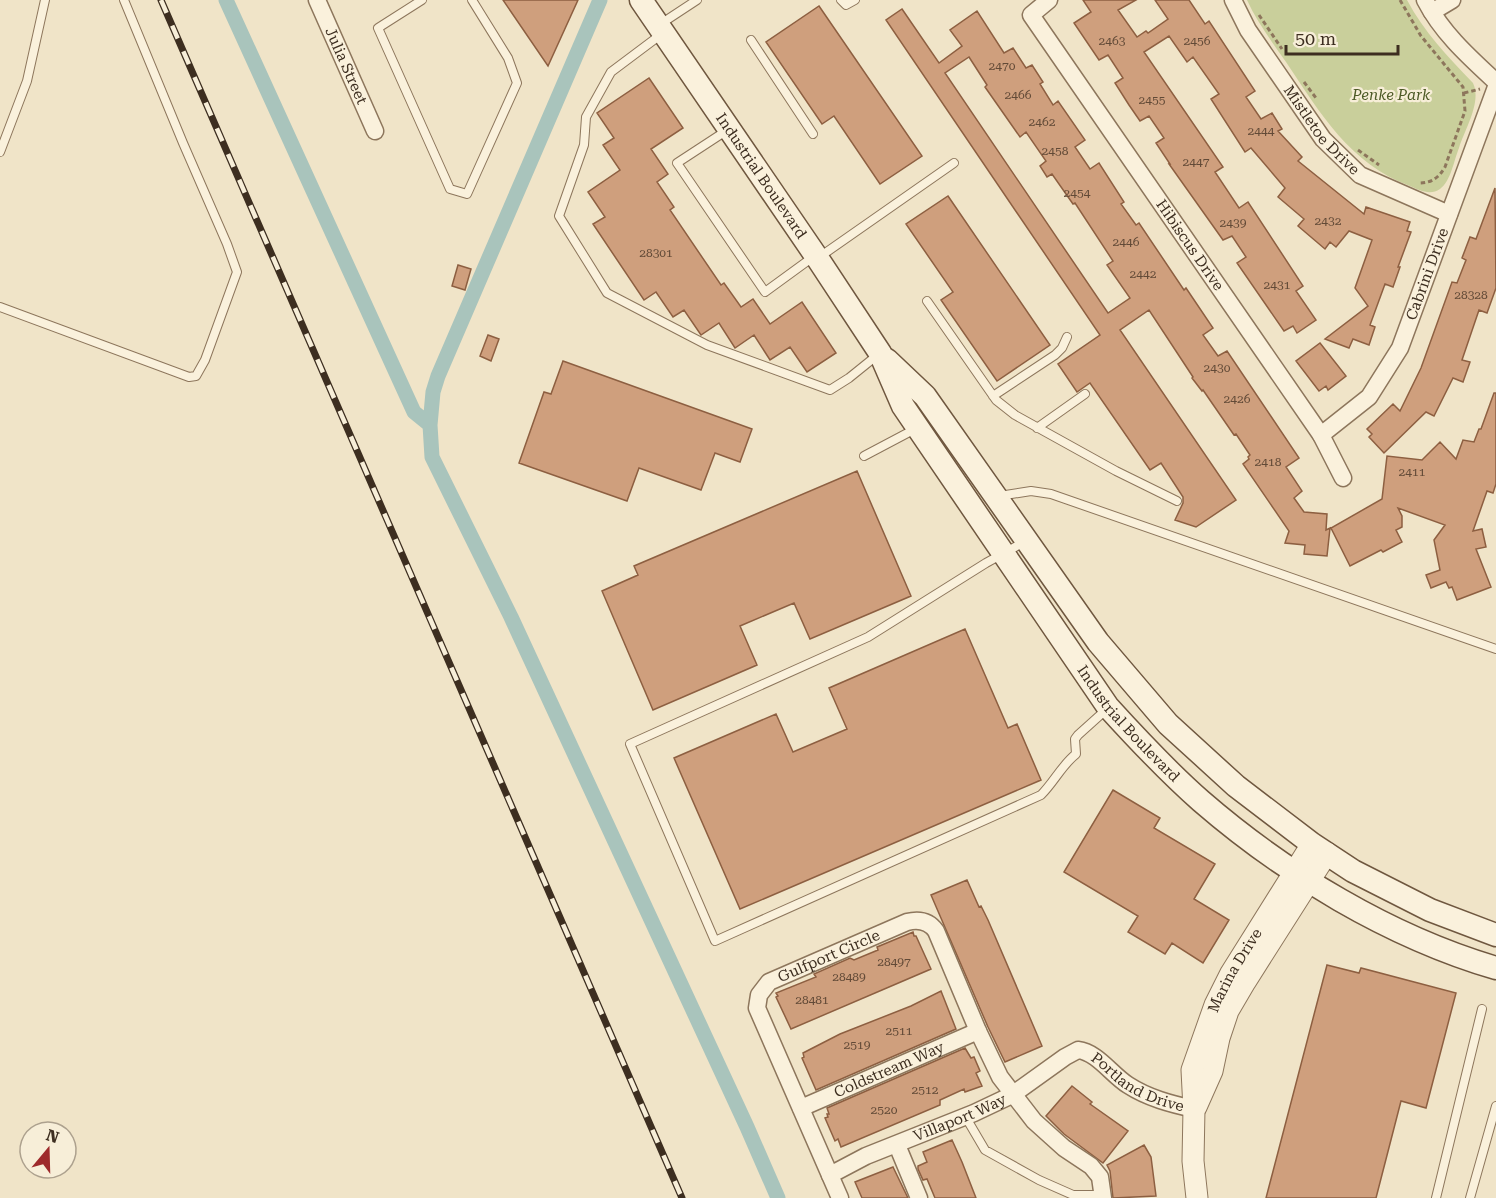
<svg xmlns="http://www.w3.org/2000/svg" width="1496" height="1198" viewBox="0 0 1496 1198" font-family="'Roboto Serif',serif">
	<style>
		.green { fill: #c9cf9b }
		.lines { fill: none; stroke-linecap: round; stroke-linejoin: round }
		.canal { stroke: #a9c4bc; stroke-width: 15 }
		.building { fill: #cf9f7d; stroke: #8d5f41; stroke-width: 1.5; fill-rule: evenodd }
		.service-casing { stroke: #8d765c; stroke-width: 10 }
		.minor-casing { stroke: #8d765c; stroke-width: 19 }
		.tertiary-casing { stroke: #8d765c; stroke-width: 23 }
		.secondary-casing { stroke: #6f573f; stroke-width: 25 }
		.path { stroke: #8d765c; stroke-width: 3; stroke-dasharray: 4.5 3; stroke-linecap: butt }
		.service { stroke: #faf1dc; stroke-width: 8 }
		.minor { stroke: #faf1dc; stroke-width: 16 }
		.tertiary { stroke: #faf1dc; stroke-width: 21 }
		.secondary { stroke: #faf1dc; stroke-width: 22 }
		.rail-casing { stroke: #3d2e20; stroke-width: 7 }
		.rail { stroke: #f7eed8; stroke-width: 4.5; stroke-dasharray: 14; stroke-linecap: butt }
		.labels { text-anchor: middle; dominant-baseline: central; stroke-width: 4.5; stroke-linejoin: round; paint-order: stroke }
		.number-label { font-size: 12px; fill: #624a37 }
		.street-label { font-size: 15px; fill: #3d2e20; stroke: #f7eed8 }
		.park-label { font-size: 15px; font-style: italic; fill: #4d5a26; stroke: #f7eed8 }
	</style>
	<rect width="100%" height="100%" fill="#f0e4c8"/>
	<path class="green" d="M1247 0H1407C1424 32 1448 57 1473 83 1482 102 1465 129 1459 148 1454 160 1451 181 1440 189 1430 196 1419 190 1410 186 1350 164 1320 113 1286 62 1272 42 1257 22 1247 0Z"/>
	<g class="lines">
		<path class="canal" d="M226 0 414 412 430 425
			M600 0 438 376 433 392 430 425 432 457 511 617 747 1127 778 1198"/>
	</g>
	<path class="building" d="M503 0H578L548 66Z
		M1083 0H1136L1118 10 1137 37 1146 31 1148 33 1168 19 1155 0H1189L1205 24 1209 21 1255 91 1246 97 1261 119 1272 113 1282 129 1278 131 1302 157 1298 161 1364 214 1366 207 1410 222 1407 231 1411 232 1398 267H1400L1393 287 1385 284 1370 325 1375 327 1369 345 1353 339 1349 348 1325 339 1368 306 1355 288 1372 240 1349 231 1336 247 1330 242 1325 249 1298 226 1304 219 1278 197 1285 188 1251 148 1245 152 1211 99 1219 94 1193 57 1187 62 1169 36 1144 52 1223 167 1215 172 1239 208 1248 202 1303 286 1296 291 1316 320 1297 333 1293 326 1284 331 1237 263 1246 257 1232 236 1223 240 1169 164H1170L1156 143 1164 138 1149 116 1140 121 1129 105 1115 83 1123 78 1108 55 1099 60 1074 23 1091 12Z
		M819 6 922 156 880 184 834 116 822 124 766 42Z
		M902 9 939 63 962 46 950 30 977 11 1004 53 1013 48 1026 68 1032 65 1043 82 1040 84 1053 105 1058 101 1085 140 1075 147 1090 169 1099 163 1124 202 1121 204 1136 225 1139 223 1184 290 1186 288 1213 328 1203 335 1218 356 1227 351 1299 458 1286 467 1302 491 1294 498 1304 512 1327 514 1326 530 1330 528 1327 556 1304 554 1305 545 1285 543 1289 531 1243 464 1249 459 1248 457 1250 455 1236 434 1234 435 1203 390 1202 391 1192 378 1193 377 1149 310 1120 330 1236 500 1196 527 1175 520 1183 503V497L1161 463 1150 470 1090 383 1077 392 1058 364 1100 335 886 20ZM969 57 987 85 985 87 1020 137 1026 132 1046 161 1040 166 1047 177 1052 174 1073 204 1075 203 1113 261 1107 265 1130 298 1108 313 945 73Z
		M649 78 683 128 651 149 668 174 657 182 674 207 670 210 721 285 724 283 741 307 753 299 770 324 802 302 836 353 807 372 790 347 770 360 754 335 735 348 719 323 701 335 684 310 673 317 656 292 644 300 593 224 605 217 588 192 620 170 603 145 614 138 597 113Z
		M1495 188 1496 288 1487 313 1479 310 1462 360 1470 362 1463 382 1453 378 1434 416 1426 412 1384 453 1369 437 1372 434 1367 429 1393 404 1400 411 1421 368 1452 282 1457 283 1466 260 1462 258 1470 237 1476 239Z
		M948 196 1050 345 997 381 941 300 953 292 906 224Z
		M458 265 471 269 465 290 452 286Z
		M488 335 499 339 491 361 480 356Z
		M1320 343 1346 376 1328 390 1326 386 1319 391 1296 361Z
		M563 361 752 429 740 462 715 453 701 490 639 468 627 501 519 463 544 392 551 394Z
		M1494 393H1496V484L1493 493 1487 491 1473 531 1482 529 1486 547 1476 549 1491 587 1457 600 1452 587 1449 588 1446 582 1431 588 1426 575 1440 570 1434 540 1445 525 1398 508 1402 516V527L1396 530 1402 542 1383 552 1381 550 1350 566 1331 528 1382 499 1387 456 1422 460 1440 442 1456 459 1463 440 1474 442 1479 429H1481Z
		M857 471 911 596 810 639 794 603 740 626 757 665 653 710 602 591 638 575 634 566Z
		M965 629 1008 728 1017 724 1041 780 740 909 674 758 776 714 793 752 847 729 829 688Z
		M1113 790 1160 818 1154 828 1215 864 1194 899 1229 920 1203 963 1172 943 1165 954 1128 932 1138 916 1064 872Z
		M967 880 979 907 981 906 988 920 1042 1046 1005 1062 988 1027 931 895Z
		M913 932 914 936H916L931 969 791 1029 776 997 778 996 776 993 816 977 814 974 850 958 854 960 878 950 877 947Z
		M1327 965 1359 973 1361 968 1456 993 1426 1108 1401 1101 1376 1198H1266Z
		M941 991 956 1029 816 1090 802 1058 804 1057 803 1053 840 1034 911 1006Z
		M965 1048 971 1058 974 1057 980 1071 976 1073 982 1086 965 1092 964 1089 940 1100V1105L841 1147 838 1139 835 1141 825 1118 828 1117 827 1114H829L827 1108Z
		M1072 1086 1092 1102 1090 1104 1128 1131 1103 1163 1064 1134 1046 1116Z
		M952 1140 962 1162 976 1198H935L927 1179 923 1180 918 1169V1166L927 1162 923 1152Z
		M1144 1145 1151 1157 1156 1196 1113 1198 1110 1171 1107 1165Z
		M893 1167 908 1198H862L855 1182Z"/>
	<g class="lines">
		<g class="service-casing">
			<path id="service" d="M422 0 378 28 450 189 467 194 517 83 508 58 472 0
				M841 0 846 5 855 0
				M659 25 697 0
				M663 33 611 72 586 117 584 145 559 216 607 293 707 345 830 390 849 378 880 353
				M751 40 813 134
				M729 129 677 163 765 292 813 257
				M0 152 27 81 45 0
				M818 258 954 163
				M927 301 996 400 1015 415 1116 471 1177 501
				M0 307 189 377 196 376 205 360 237 272 227 244 183 143 124 0
				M993 396 1055 355 1062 348 1067 337
				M1037 428 1085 394
				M864 456 917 428
				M999 496 1031 491 1051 494 1496 649
				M1026 541 986 563 868 637 630 744 715 941 1041 795C1054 782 1062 765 1076 754L1075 739 1078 735 1108 708
				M965 1116 985 1150 1039 1180 1073 1195H1103
				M1436 1198 1482 1009
				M1470 1198 1496 1106"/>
		</g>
		<g class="minor-casing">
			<g id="minor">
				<path id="s1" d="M317 0 375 131"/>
				<path id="s2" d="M1049 0 1031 15 1321 435 1343 478"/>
				<path id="s3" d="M1233 0 1248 30 1323 139 1360 175 1449 214"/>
				<path d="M1425 0C1442 33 1469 57 1496 82"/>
				<path d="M1432 12 1452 0"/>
				<path id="s4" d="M1321 435 1369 397 1400 348 1496 87"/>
				<path id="s5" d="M801 1108 978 1031"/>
				<path d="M897 1145 919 1198"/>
				<path id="s6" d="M830 1175 866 1156 974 1113 1012 1095 1065 1057 1078 1050C1097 1052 1112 1075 1128 1085 1148 1098 1171 1104 1194 1109"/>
				<path id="s7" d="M840 1198 757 1008 759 995 769 982 907 922C919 919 929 921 936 931L978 1031 1000 1077 1034 1121 1064 1148 1091 1166 1100 1177 1103 1198"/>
			</g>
		</g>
		<g class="tertiary-casing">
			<g id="tertiary">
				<path d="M1196 1107 1212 1071 1219 1038 1228 1011 1245 982 1327 853"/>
				<path id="s8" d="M1197 1198 1193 1161 1194 1109 1192 1070 1215 1005 1231 973 1312 844"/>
			</g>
		</g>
		<g class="secondary-casing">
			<g id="secondary">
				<path id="s9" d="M641 0 818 259 880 353 903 406 1108 707C1138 740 1168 772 1201 801 1284 873 1390 937 1496 968"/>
				<path d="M887 360 925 396 1098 642 1168 724 1236 786 1312 844 1353 871 1430 910 1496 935"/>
			</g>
		</g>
		<path class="path" d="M1400 0 1421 36 1463 87 1465 111 1445 167C1438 179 1431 183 1418 183
			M1259 15 1282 49
			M1304 82 1316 98
			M1464 93 1480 89
			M1358 150 1379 165"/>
		<use href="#service" class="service"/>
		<use href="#minor" class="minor"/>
		<use href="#tertiary" class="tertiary"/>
		<use href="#secondary" class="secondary"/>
		<g class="rail-casing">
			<path id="rail" d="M161 0 682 1198"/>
		</g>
		<use href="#rail" class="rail"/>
	</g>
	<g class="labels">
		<g class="number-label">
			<text x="1112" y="41">2463</text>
			<text x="1197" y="41">2456</text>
			<text x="1002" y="66">2470</text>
			<text x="1018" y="95">2466</text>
			<text x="1152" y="100">2455</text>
			<text x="1042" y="122">2462</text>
			<text x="1261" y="131">2444</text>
			<text x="1055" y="151">2458</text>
			<text x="1196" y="162">2447</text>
			<text x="1077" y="193">2454</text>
			<text x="1328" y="221">2432</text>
			<text x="1233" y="223">2439</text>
			<text x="1126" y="242">2446</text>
			<text x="656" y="253">28301</text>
			<text x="1143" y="274">2442</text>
			<text x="1277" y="285">2431</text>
			<text x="1471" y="295">28328</text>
			<text x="1217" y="368">2430</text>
			<text x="1237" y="399">2426</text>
			<text x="1268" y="462">2418</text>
			<text x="1412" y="472">2411</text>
			<text x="894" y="962">28497</text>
			<text x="849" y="977">28489</text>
			<text x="812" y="1000">28481</text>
			<text x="899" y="1031">2511</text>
			<text x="857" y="1045">2519</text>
			<text x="925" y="1090">2512</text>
			<text x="884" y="1110">2520</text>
		</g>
		<g class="street-label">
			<text stroke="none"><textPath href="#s1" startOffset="72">Julia Street</textPath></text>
			<text stroke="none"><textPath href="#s3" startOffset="158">Mistletoe Drive</textPath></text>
			<text stroke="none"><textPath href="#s9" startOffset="213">Industrial Boulevard</textPath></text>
			<text stroke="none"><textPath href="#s2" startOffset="303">Hibiscus Drive</textPath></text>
			<text stroke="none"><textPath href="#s4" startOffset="198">Cabrini Drive</textPath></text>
			<text stroke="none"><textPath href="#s9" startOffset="874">Industrial Boulevard</textPath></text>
			<text stroke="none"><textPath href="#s7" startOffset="302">Gulfport Circle</textPath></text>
			<text stroke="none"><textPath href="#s8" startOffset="237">Marina Drive</textPath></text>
			<text stroke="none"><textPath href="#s5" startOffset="96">Coldstream Way</textPath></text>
			<text stroke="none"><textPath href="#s6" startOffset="348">Portland Drive</textPath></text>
			<text stroke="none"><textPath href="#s6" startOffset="142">Villaport Way</textPath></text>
		</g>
		<g class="park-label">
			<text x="1391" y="95">Penke Park</text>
		</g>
	</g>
	<g transform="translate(48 1150) rotate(19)"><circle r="28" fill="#f7eed8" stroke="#ada18e" stroke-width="1.5"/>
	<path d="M0-4.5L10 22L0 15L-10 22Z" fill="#9e2a2b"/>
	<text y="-9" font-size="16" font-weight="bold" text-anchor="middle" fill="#3d2e20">N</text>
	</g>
	<path d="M1286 45v9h112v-9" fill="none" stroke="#3d2e20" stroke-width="3"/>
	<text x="1295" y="45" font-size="18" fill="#3d2e20" stroke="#f7eed8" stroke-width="4.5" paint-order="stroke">50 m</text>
</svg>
